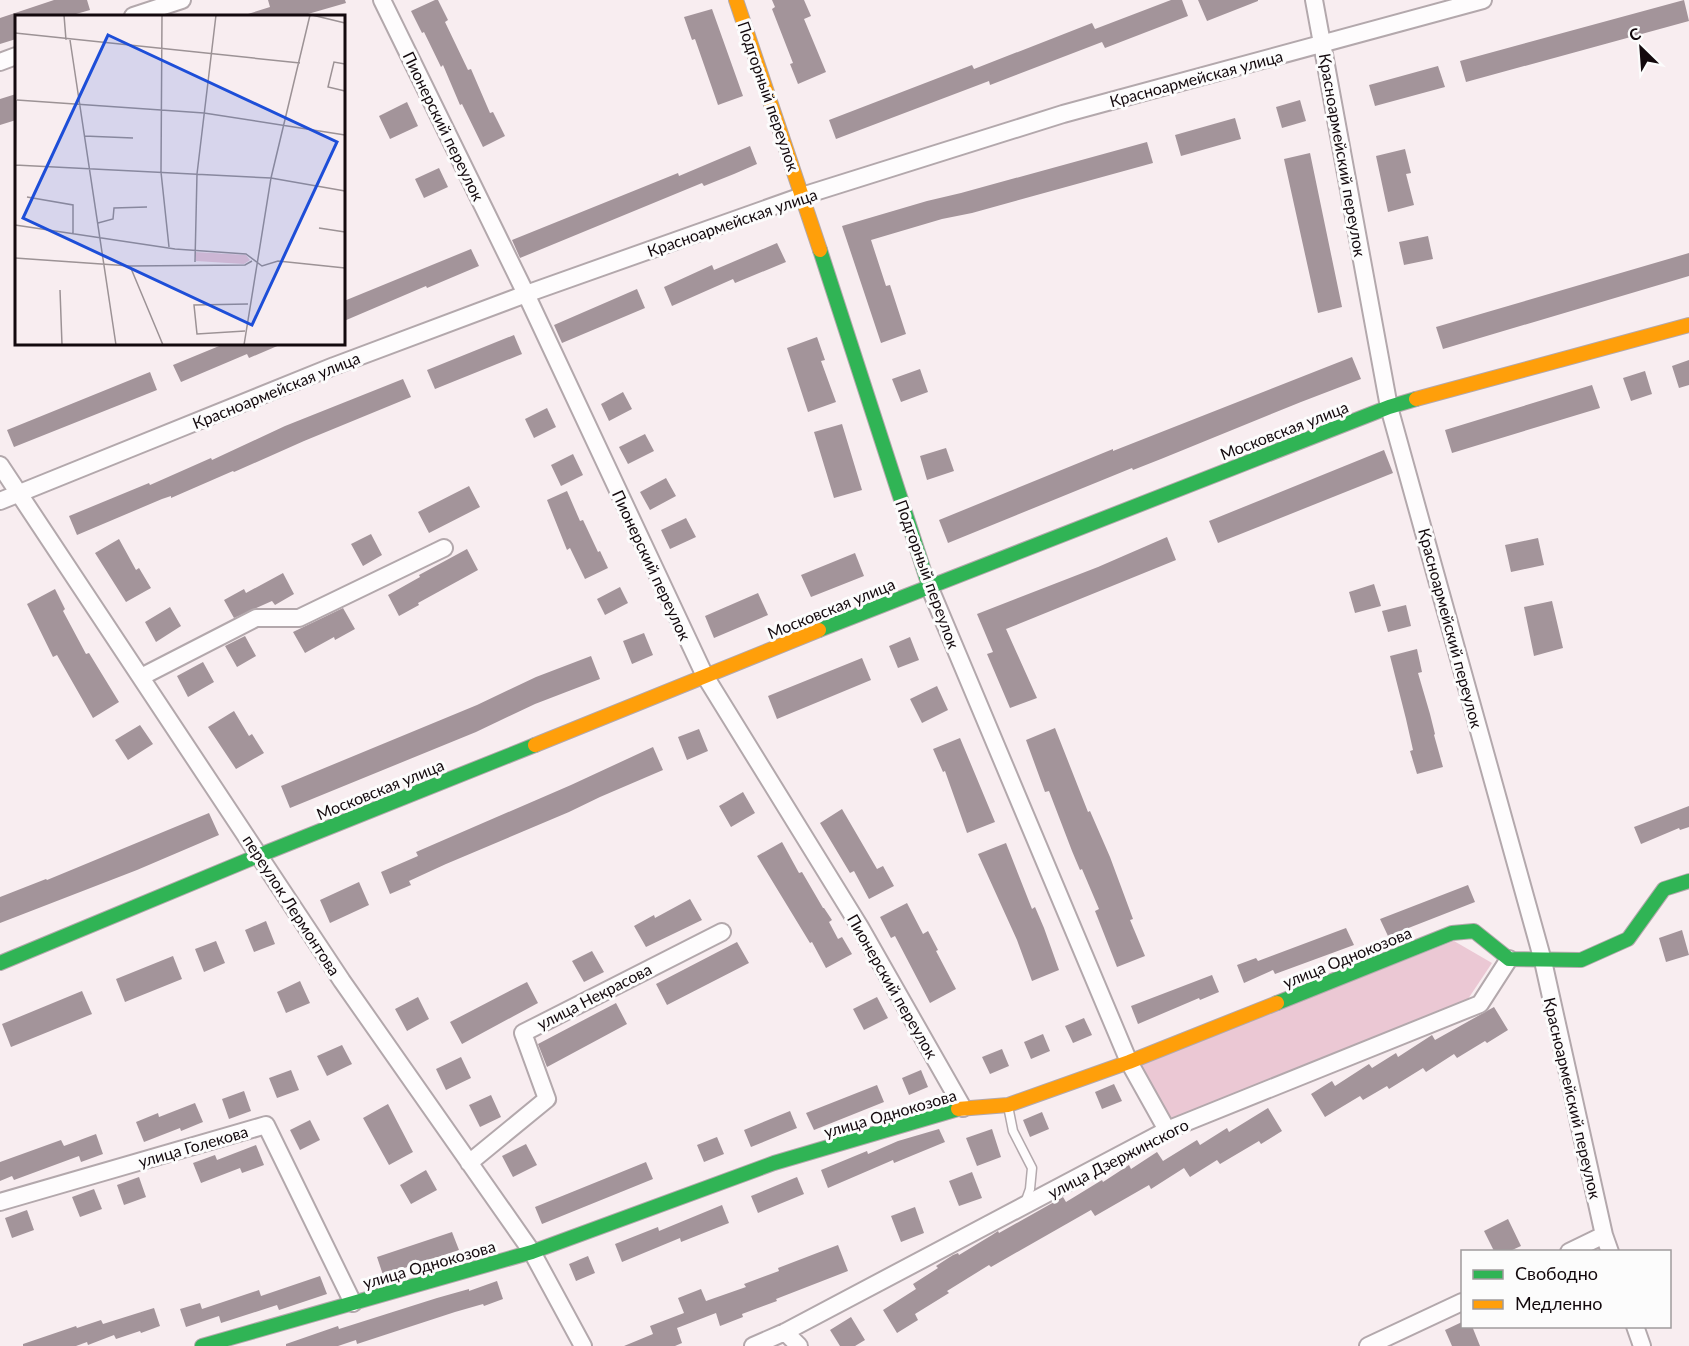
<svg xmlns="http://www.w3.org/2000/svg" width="1689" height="1346" viewBox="0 0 1689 1346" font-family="Lato,sans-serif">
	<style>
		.green { fill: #ebc8d4 }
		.building { fill: #a3949a }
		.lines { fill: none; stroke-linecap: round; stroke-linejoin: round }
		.lane-casing { stroke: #b3a8ac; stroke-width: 11 }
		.street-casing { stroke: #b3a8ac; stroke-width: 20 }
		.fast-casing { stroke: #b3a8ac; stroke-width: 16 }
		.slow-casing { stroke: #b3a8ac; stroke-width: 16 }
		.lane { stroke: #fefcfd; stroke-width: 8 }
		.street { stroke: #fefcfd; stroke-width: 16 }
		.fast { stroke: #30b455; stroke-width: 14 }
		.slow { stroke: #ff9f0a; stroke-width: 14 }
		.labels { text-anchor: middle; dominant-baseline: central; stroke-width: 6; stroke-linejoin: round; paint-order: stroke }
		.street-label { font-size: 16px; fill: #13090d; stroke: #fcfcfc }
		.inset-road { fill: none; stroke: #9c9295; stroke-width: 1.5 }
		.view { fill: #1d4ed8; fill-opacity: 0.15; stroke: #1d4ed8; stroke-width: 3 }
		.inset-edge { fill: none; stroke: #13090d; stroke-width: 3 }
	</style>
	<rect width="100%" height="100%" fill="#f8edf0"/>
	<path class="green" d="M1454 941 1492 963 1468 999 1169 1120 1138 1065Z"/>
	<path class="building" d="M54 0H87L90 10 69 16H16V39L0 44V18Z
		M268 0H345L346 3 301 16H248V14L270 7Z
		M435 0H438L448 20 445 22 468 70 471 69 490 113 493 112 505 136 483 147 462 104 460 105 443 65 441 67 424 32 422 33 411 11Z
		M772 0H804L811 16 804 19 826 72 798 84 790 64 793 63 772 9 775 7Z
		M1171 0H1182L1188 16 1105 48 1102 42 990 85 989 81 836 139 829 120 972 65 974 69 1092 23 1095 29Z
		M1198 0H1258V1L1207 21Z
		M1684 0 1689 21 1466 82 1460 61Z
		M712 9 743 96 718 105 695 39 692 40 684 17Z
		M1438 66 1445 87 1375 106 1369 85Z
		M16 94V120L0 125V99Z
		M1300 100 1306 121 1282 128 1276 107Z
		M407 102 418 126 390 139 379 116Z
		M1235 118 1241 139 1181 156 1175 135Z
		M1147 142 1153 163 972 213 942 219 871 240 886 286 890 285 906 334 881 343 842 226 927 201 961 193Z
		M750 146 757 164 734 174 704 186 702 183 520 258 512 240 678 173 679 176Z
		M1405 149 1411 173 1406 174 1414 205 1388 212 1376 156Z
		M1310 153 1342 307 1318 313 1284 159Z
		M439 168 448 187 424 198 415 179Z
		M1428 236 1433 259 1404 265 1399 242Z
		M777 243 786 262 735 283 733 279 672 306 664 287 712 265 714 270Z
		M471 249 479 266 427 288 426 286 344 321V301Z
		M1689 253V276L1443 349 1436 327Z
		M637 289 645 308 562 343 554 325Z
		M514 335 522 354 435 389 427 370Z
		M817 337 825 360 821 361 836 402 808 412 787 348Z
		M224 344H282L249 358 247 354 181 382 173 365Z
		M1352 357 1361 379 1301 402 1161 459 1133 470 1132 468 948 543 939 520 1113 449V451Z
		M1689 360V385L1679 388 1672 366Z
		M920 369 928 392 901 402 892 379Z
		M1645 371 1652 394 1631 401 1623 378Z
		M150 372 157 390 14 447 7 430Z
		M403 379 411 397 304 441 234 472 233 471 171 498V496L162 499 77 535 69 516 149 483 150 485 211 458 212 460 285 426Z
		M1592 385 1600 408 1452 453 1445 430Z
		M623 392 632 409 609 421 601 404Z
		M547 408 556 427 534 438 525 419Z
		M842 424 862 490 834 498 814 432Z
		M645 434 654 451 628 464 619 447Z
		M946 448 954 471 927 480 920 456Z
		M1384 450 1393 473 1218 543 1209 521Z
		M573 454 583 475 561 486 551 465Z
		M666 478 676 496 650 510 640 492Z
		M469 486 480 507 429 533 418 512Z
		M567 491 580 521 583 520 598 552 600 551 608 568 585 579 570 548 567 550 547 500Z
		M686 518 696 537 670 549 661 530Z
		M371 534 382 555 363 566 351 544Z
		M1167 537 1176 560 1006 629 1037 698 1010 708 987 654 993 652 977 614 1098 567Z
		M1538 538 1544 565 1511 572 1505 545Z
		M119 539 136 570 139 568 151 588 126 602 95 553Z
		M467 549 478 570 418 603 419 605 399 616 388 595 420 577 419 575Z
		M855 553 864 576 811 597 801 575Z
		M283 573 294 594 275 605 272 601 234 618 224 600 244 589 246 593Z
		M1374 584 1381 606 1355 613 1349 592Z
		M620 587 628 603 605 615 597 599Z
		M55 589 65 609 63 611 86 654 89 653 119 702 93 718 57 655 53 657 27 604Z
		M758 593 768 615 714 638 705 616Z
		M1552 601 1563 648 1534 656 1524 607Z
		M1406 605 1411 626 1388 632 1382 611Z
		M170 607 181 626 156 642 145 622Z
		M343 608 355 629 335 640 334 637 305 653 293 632Z
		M644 633 653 655 632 664 623 641Z
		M245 636 256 656 237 667 225 646Z
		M910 637 919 660 898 668 889 646Z
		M1417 649 1422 672 1418 673 1430 714 1435 734 1434 735 1443 767 1417 774 1410 751 1413 750 1406 719 1390 656Z
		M591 656 600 679 535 704 476 732 290 808 281 786 477 705 536 677Z
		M862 658 871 680 777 719 768 696Z
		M203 662 214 682 188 697 177 676Z
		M937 686 948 710 922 723 910 699Z
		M234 711 249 736 252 734 264 753 236 769 208 727Z
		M140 725 153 744 128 760 115 740Z
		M1055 728 1088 812 1090 811 1110 857 1133 919 1130 920 1145 956 1117 967 1095 911 1099 909 1082 869 1080 870 1072 851 1049 791 1045 792 1026 740Z
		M699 729 708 751 687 760 678 737Z
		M960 738 995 822 967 833 945 771 943 772 933 749Z
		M653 747 663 770 600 797 569 812 446 864 409 881 411 885 390 894 381 872 418 856 416 852 571 785Z
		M743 792 755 813 731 827 719 806Z
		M1689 806V827L1680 830 1679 828 1641 844 1634 827Z
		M842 809 877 869 883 866 894 886 869 899 854 871 850 873 820 823Z
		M209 813 219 835 137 870 0 923V897L46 879 47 880Z
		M782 842 799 873 802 872 823 908H824L832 920 829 922 838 939 842 937 852 954 826 968 812 942 810 943 757 856Z
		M1006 843 1032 909 1035 907 1044 928 1059 970 1032 981 1017 940 978 854Z
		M359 882 369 905 330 923 320 900Z
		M1468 885 1475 902 1388 936 1380 919Z
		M690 899 702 920 646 947 634 926 654 915 655 918Z
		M907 903 923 934 928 931 938 950 936 951 956 989 930 1003 895 936 891 938 880 917Z
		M266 921 275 944 254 952 245 930Z
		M1346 928 1354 945 1275 974 1273 970 1244 983 1237 965 1256 958 1258 961Z
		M1682 930 1689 955 1666 962 1659 938Z
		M216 941 225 963 204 972 195 949Z
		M737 942 749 963 667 1005 656 984Z
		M592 951 604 972 584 982 572 961Z
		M173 956 182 979 125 1002 116 979Z
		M1212 975 1219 992 1200 1000 1199 998 1138 1024 1131 1006Z
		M300 981 310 1003 286 1013 277 992Z
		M527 982 538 1003 462 1044 450 1022Z
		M82 991 92 1014 11 1047 2 1024Z
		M418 997 429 1019 407 1031 395 1009Z
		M877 997 888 1018 864 1030 853 1009Z
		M616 1003 627 1024 547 1067 538 1044Z
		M1494 1007 1508 1030 1487 1043 1485 1041 1457 1058 1454 1054 1426 1072 1423 1068 1389 1089 1387 1086 1363 1100 1360 1096 1325 1117 1311 1094 1332 1081 1335 1086 1369 1064 1372 1068 1396 1053 1398 1057 1432 1035 1435 1040Z
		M1084 1018 1092 1035 1073 1043 1065 1026Z
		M1043 1034 1050 1051 1031 1059 1024 1042Z
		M342 1045 352 1064 327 1076 317 1056Z
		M1002 1049 1009 1066 990 1074 982 1057Z
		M461 1057 471 1078 446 1090 436 1069Z
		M291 1070 299 1090 277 1098 269 1078Z
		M921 1070 928 1087 909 1095 902 1078Z
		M1114 1084 1122 1101 1102 1109 1095 1092Z
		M877 1085 884 1102 814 1130 806 1113Z
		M244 1091 251 1111 229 1119 222 1099Z
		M491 1095 501 1117 480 1127 469 1105Z
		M195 1103 203 1122 181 1131 180 1128 144 1142 136 1122 158 1113 159 1117Z
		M388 1104 413 1152 389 1165 363 1118Z
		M1268 1108 1282 1131 1261 1144 1259 1141 1220 1164 1217 1160 1190 1177 1184 1168 1151 1189 1149 1185 1095 1216 1091 1210 991 1267 989 1265 947 1291 949 1293 915 1314 918 1320 897 1333 883 1310 916 1289 913 1284 938 1268 936 1266 953 1255 958 1253 959 1255 992 1235 998 1231 999 1233 1063 1197 1066 1202 1102 1180 1103 1182 1129 1165 1131 1169 1157 1152 1163 1161 1197 1140 1200 1145 1227 1128 1229 1132Z
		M790 1111 797 1128 751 1147 744 1130Z
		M1042 1112 1049 1129 1030 1137 1023 1120Z
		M310 1120 320 1140 300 1150 290 1130Z
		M939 1129 945 1142 894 1163 893 1160 828 1188 821 1170 867 1151 868 1154 898 1141Z
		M992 1129 1001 1157 977 1166 966 1138Z
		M96 1134 103 1154 81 1162 79 1156 14 1180 12 1176 0 1181V1162L61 1140 64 1146Z
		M717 1137 724 1154 704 1162 697 1145Z
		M526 1144 537 1165 513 1177 502 1156Z
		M256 1145 264 1165 242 1173 240 1168 201 1183 193 1163 215 1155 217 1160Z
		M646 1162 653 1179 542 1224 535 1207Z
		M426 1170 437 1190 411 1204 400 1185Z
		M972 1172 982 1198 959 1206 949 1181Z
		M139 1177 146 1197 124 1205 117 1185Z
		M797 1177 804 1194 758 1213 751 1196Z
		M94 1189 102 1209 80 1217 72 1197Z
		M722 1205 729 1223 681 1242 680 1238 622 1262 615 1244 658 1227 659 1231Z
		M915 1207 924 1233 901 1242 891 1216Z
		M27 1210 34 1230 12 1238 5 1218Z
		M1508 1219 1521 1246 1510 1251H1494L1484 1231Z
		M452 1232 459 1250 383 1275 377 1257Z
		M838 1245 848 1271 776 1299 777 1301 742 1314 743 1317 720 1326 716 1313 677 1328 682 1343 675 1346H624L653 1334 650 1326 684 1313 678 1298 701 1289 706 1301 746 1287 744 1284 779 1271 778 1268Z
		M588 1256 595 1273 576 1281 569 1264Z
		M320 1276 327 1294 279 1310 277 1305 221 1323 219 1316 186 1327 180 1309 200 1303 202 1309 259 1290 261 1296Z
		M497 1281 503 1299 484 1306 483 1304 455 1312 357 1344 356 1340 338 1346H286V1344L338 1326 339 1329 437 1298 469 1289V1291Z
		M154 1308 160 1326 141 1333 140 1331 116 1339 114 1335 88 1345 87 1342 76 1346H23V1344L76 1326 77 1328 101 1320 103 1324Z
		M851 1317 865 1340 855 1346H840L830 1330Z
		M1462 1322V1326H1472L1480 1346H1452L1445 1330Z"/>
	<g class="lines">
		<g class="lane-casing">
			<path id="lane" d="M1008 1106 1013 1131 1032 1168 1030 1189 1025 1203"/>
		</g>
		<g class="street-casing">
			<path id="street" d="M382 0 526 294 705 676 860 927 963 1108
				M1314 0 1389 407 1543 961 1604 1235 1610 1252
				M133 16 182 0
				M0 62 16 56
				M0 465 342 981 532 1252 583 1346
				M0 501 334 366 526 294 802 196 1063 114 1483 0
				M929 586 1129 1062 1167 1130
				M141 677 256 618H299L444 548
				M469 1163 547 1099 523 1033 722 932
				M0 1202 266 1125 353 1303
				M1569 1252 1604 1235
				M1635 1326 1642 1346
				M785 1332 799 1346
				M753 1346 785 1332 1167 1130 1480 1004 1509 959
				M1368 1346 1462 1302"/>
		</g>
		<g class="fast-casing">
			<path id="fast" d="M820 250 929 586
				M819 630 1389 407 1416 399
				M0 963 260 855 535 745
				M1277 1003 1452 933 1474 931 1509 959 1581 960 1628 939 1664 889 1689 881
				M202 1346 532 1252 774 1163 958 1109"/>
		</g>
		<g class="slow-casing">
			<path id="slow" d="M736 0 820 250
				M1416 399 1689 325
				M535 745 819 630
				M958 1109 1008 1105 1129 1062 1277 1003"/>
		</g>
		<use href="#lane" class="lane"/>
		<use href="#street" class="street"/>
		<use href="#fast" class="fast"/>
		<use href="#slow" class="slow"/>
	</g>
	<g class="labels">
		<g class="street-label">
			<text transform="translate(1196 78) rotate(-15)">Красноармейская улица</text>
			<text transform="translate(769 96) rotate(71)">Подгорный переулок</text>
			<text transform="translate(444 126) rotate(64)">Пионерский переулок</text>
			<text transform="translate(1343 155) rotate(80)">Красноармейский переулок</text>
			<text transform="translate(732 222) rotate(-19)">Красноармейская улица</text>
			<text transform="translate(276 390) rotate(-22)">Красноармейская улица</text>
			<text transform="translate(1284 430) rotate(-21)">Московская улица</text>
			<text transform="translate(652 565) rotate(65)">Пионерский переулок</text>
			<text transform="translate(928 574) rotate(70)">Подгорный переулок</text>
			<text transform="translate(831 608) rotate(-22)">Московская улица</text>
			<text transform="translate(1451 628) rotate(75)">Красноармейский переулок</text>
			<text transform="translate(380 789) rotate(-22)">Московская улица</text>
			<text transform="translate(292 905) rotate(57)">переулок Лермонтова</text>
			<text transform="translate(1347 957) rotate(-22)">улица Однокозова</text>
			<text transform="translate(893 986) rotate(60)">Пионерский переулок</text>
			<text transform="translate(594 996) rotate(-27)">улица Некрасова</text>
			<text transform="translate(1573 1098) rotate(77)">Красноармейский переулок</text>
			<text transform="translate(890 1113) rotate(-16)">улица Однокозова</text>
			<text transform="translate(193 1146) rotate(-16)">улица Голекова</text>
			<text transform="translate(1118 1158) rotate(-27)">улица Дзержинского</text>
			<text transform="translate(429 1264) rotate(-16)">улица Однокозова</text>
		</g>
	</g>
	<g transform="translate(15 15)">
		<rect width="330" height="330" fill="#f8edf0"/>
		<path d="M180 237 231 240 235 245 229 249 181 246Z" fill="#ebc8d4"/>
		<path class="inset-road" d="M49 0 51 25M147 0 146 157 154 232M297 0 330 8M0 18 285 48M55 25 101 330M330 49 319 47 313 72 330 76M2 85 189 98 330 120M69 121 118 123M0 150 256 163 330 176M182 159 201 0M0 179 1 85M12 182 58 190V219M83 208 98 204 99 193 132 192M0 210 160 234 231 239 247 251 263 246 330 253M304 213 330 217M0 243 115 251 230 250 237 246M180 247 182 159M115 251 148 330M45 275 47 330M230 316 182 319 179 290 233 289M229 330 256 163 295 0"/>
		<path class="view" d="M93 20 322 127 237 310 8 203Z"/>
		<rect width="330" height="330" class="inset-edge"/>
	</g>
	<rect x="1461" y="1250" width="210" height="78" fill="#fcfcfc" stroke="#9f9b9c" stroke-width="1.5"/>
	<rect x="1473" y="1270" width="30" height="9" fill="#30b455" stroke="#9f9b9c" stroke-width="1.5"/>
	<text x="1515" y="1280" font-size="18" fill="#13090d">Свободно</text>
	<rect x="1473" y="1300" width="30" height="9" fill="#ff9f0a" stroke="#9f9b9c" stroke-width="1.5"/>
	<text x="1515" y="1310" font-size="18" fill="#13090d">Медленно</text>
	<g transform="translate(1641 48) rotate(335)" stroke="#fcfcfc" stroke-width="4.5" paint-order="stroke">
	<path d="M0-4.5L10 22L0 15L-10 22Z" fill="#13090d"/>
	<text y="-9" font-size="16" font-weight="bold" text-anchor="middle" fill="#13090d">С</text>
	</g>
</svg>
